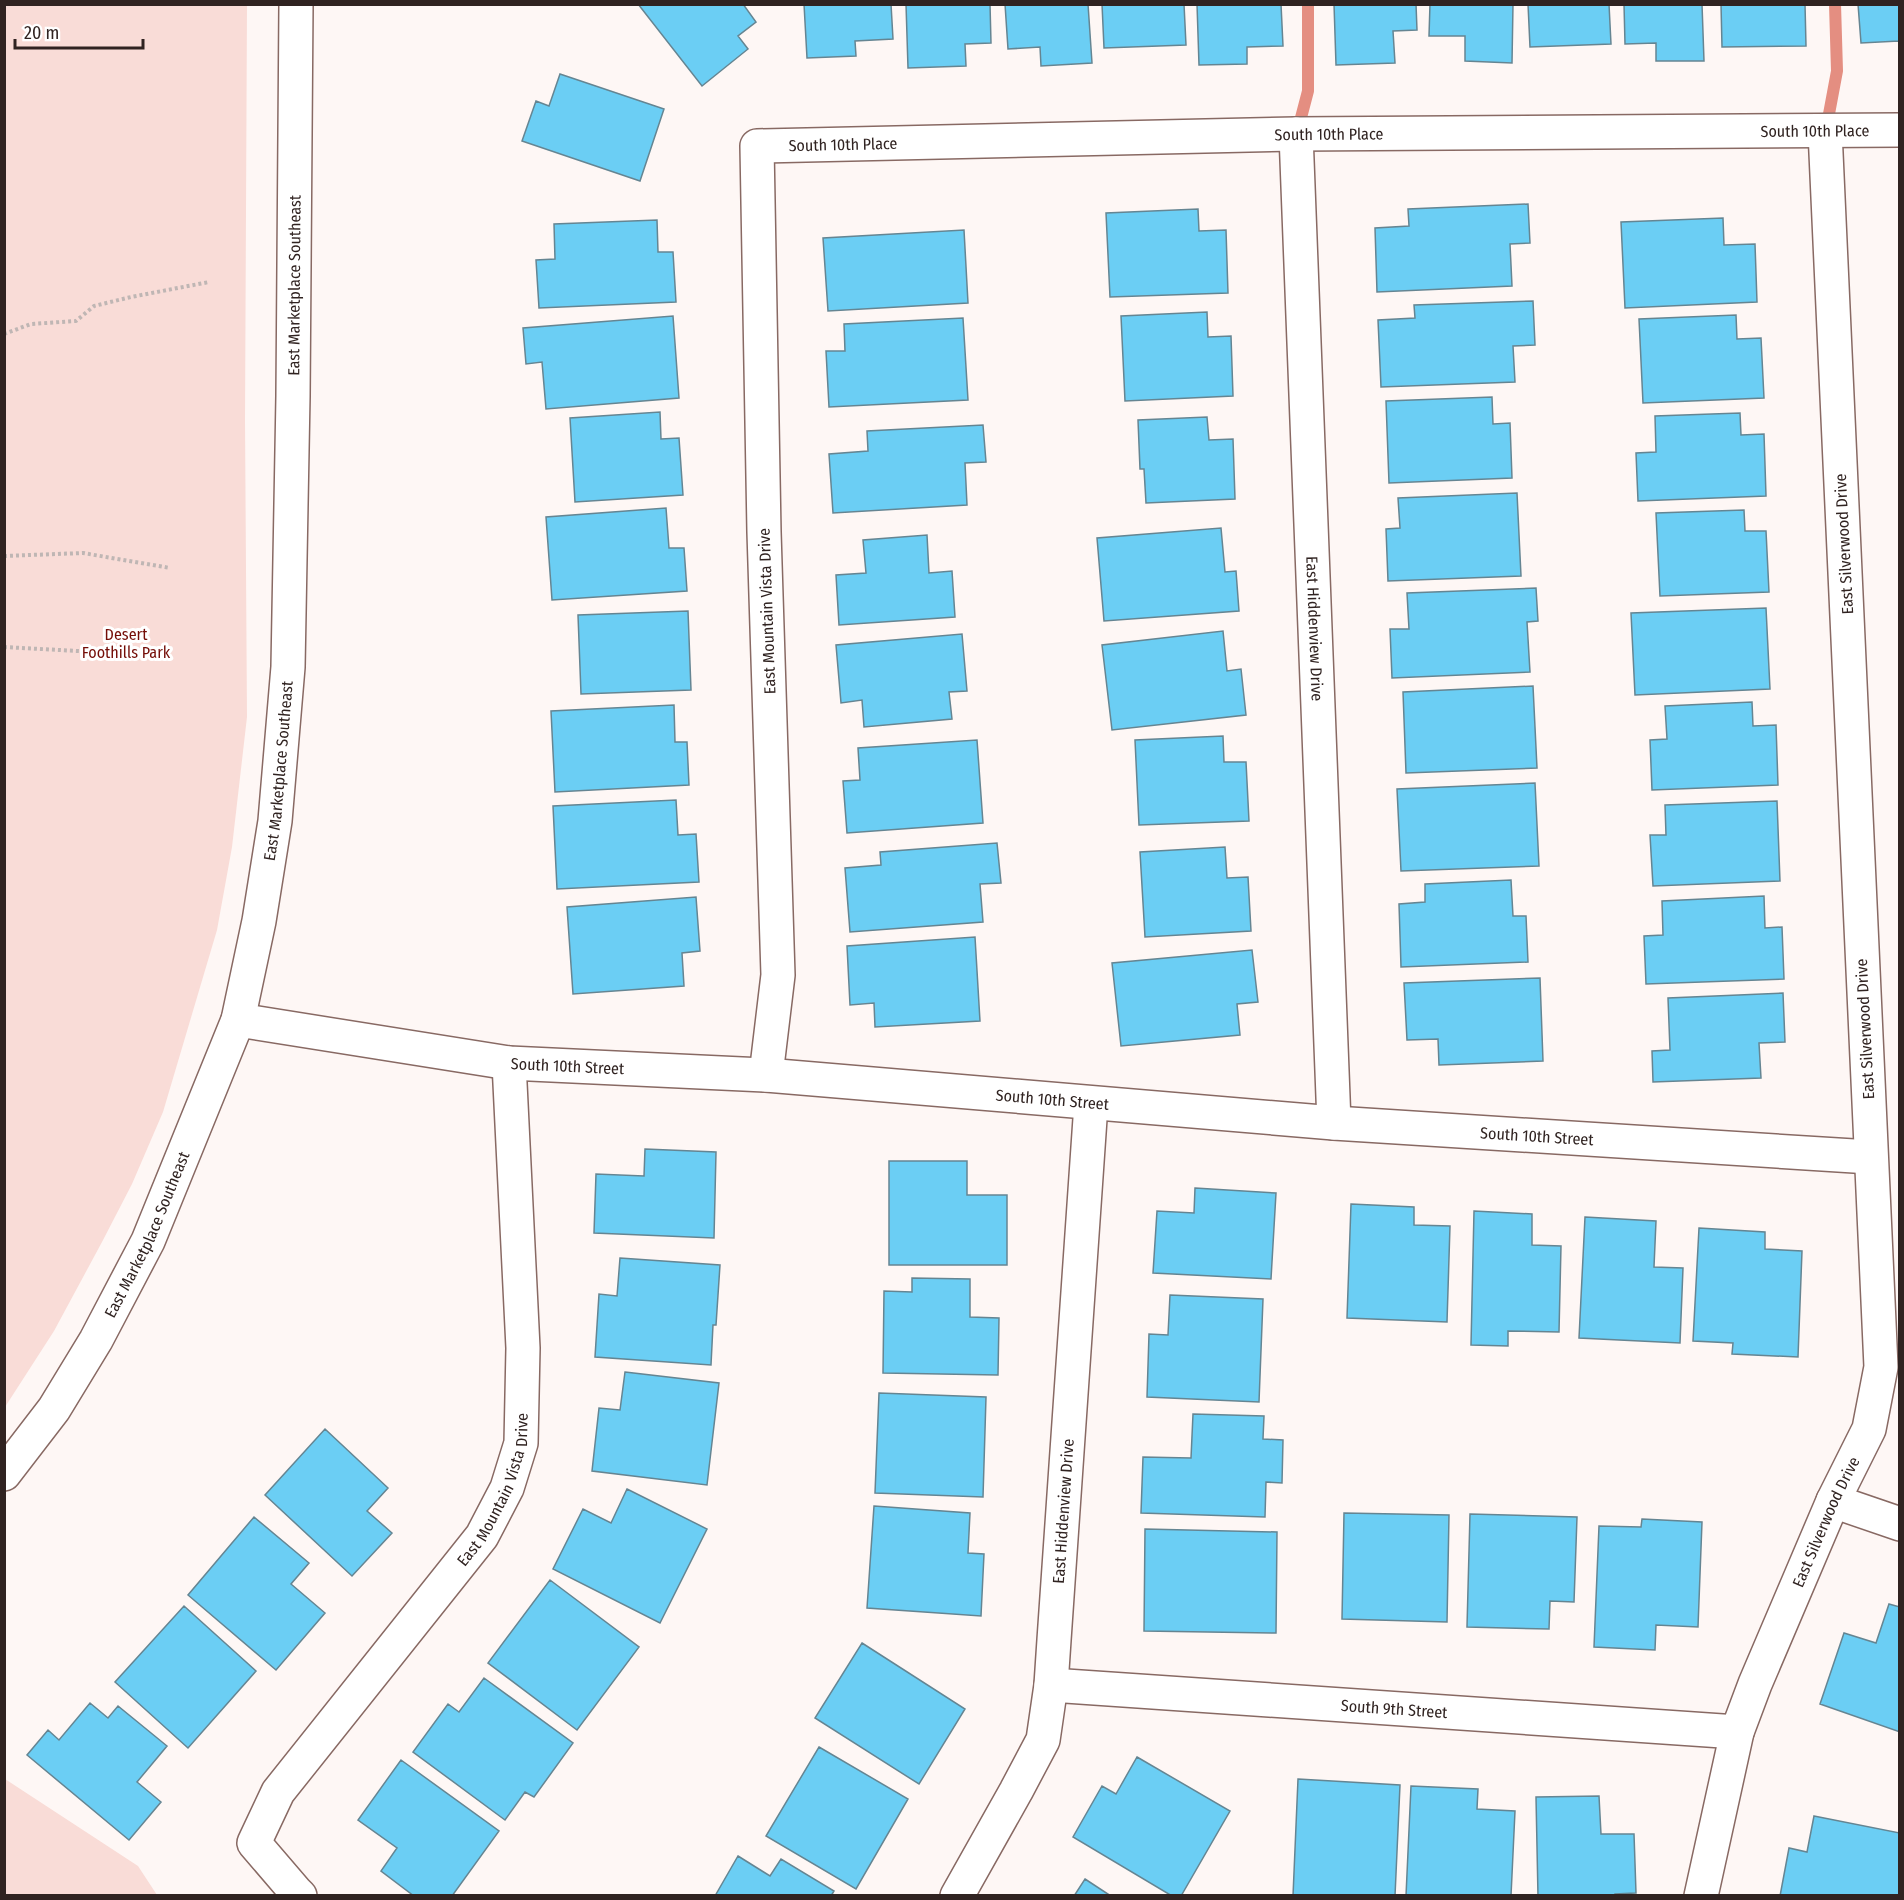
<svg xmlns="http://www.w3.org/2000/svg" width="1904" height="1900" viewBox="0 0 1904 1900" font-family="'Fira Sans Condensed',sans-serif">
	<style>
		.green { fill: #f9dcd7 }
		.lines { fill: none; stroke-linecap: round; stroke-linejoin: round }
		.stream { stroke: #e48e81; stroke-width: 12 }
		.building { fill: #6bcef4; stroke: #658592; stroke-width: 1.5 }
		.street-casing { stroke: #886963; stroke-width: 36 }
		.secondary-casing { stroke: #886963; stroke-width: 36 }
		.path { stroke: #bfb6b4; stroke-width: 4; stroke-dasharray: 3 3; stroke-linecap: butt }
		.street { stroke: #fff; stroke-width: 33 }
		.secondary { stroke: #fff; stroke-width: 33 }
		.labels { text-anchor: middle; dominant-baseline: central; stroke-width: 6; stroke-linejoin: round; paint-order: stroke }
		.street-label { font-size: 16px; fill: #302321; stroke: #fff }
		.park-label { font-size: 16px; fill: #740d07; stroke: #fff }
	</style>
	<rect width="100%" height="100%" fill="#fef7f5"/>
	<path class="green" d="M5 4 247 5 245 420 247 717 232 847 217 930 163 1112 132 1184 102 1242 54 1331 5 1407Z
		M5 1779 138 1866 157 1895H5Z"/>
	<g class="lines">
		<path class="stream" d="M1826 130 1837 71 1835 4
			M1297 133 1308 91V4"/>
	</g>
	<path class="building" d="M638 4H743L756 22 738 36 748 49 702 86Z
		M804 4H891L893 39 855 41 856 56 807 58Z
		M906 4H990L991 43 965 44 966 66 908 68Z
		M1005 4H1088L1092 63 1041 66 1040 47 1008 49Z
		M1102 4H1184L1186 45 1104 48Z
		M1197 4H1281L1283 46 1247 47V64L1199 65Z
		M1334 4H1416L1417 30 1393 31 1395 63 1336 65Z
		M1430 4H1513L1512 63 1465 61V36H1429Z
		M1528 4H1609L1611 44 1530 47Z
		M1624 4H1702L1704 61H1656V43L1625 44Z
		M1721 4H1805L1806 46 1722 47Z
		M1858 4H1900V43L1899 41 1861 43Z
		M560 74 664 109 640 181 522 141 536 101 549 106Z
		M1528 204 1530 243 1510 244 1512 286 1377 292 1375 228 1409 226 1408 209Z
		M1198 209 1199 231 1226 230 1228 293 1110 297 1106 213Z
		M1723 218 1724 245 1755 244 1757 302 1625 308 1621 222Z
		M657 220 658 252H673L676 302 539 308 536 260 555 259 554 224Z
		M964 230 968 303 828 311 823 238Z
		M1533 301 1535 345 1513 346 1515 382 1381 387 1378 320 1415 318 1414 305Z
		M1207 312 1208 337 1231 336 1233 396 1125 401 1121 316Z
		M1736 315 1737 339 1761 338 1764 398 1643 403 1639 319Z
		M673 316 679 398 546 409 542 362 526 364 523 328Z
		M963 318 968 400 829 407 826 351H845L844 324Z
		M1492 397 1493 424 1510 423 1512 478 1389 483 1386 401Z
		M660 412 661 439 679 438 683 495 575 502 570 418Z
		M1740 413 1741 435 1764 434 1766 496 1638 501 1636 453 1656 452 1655 416Z
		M1207 417 1209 440 1233 439 1235 499 1146 503 1144 469H1140L1138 420Z
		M983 425 986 462 965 463 967 505 833 513 829 454 868 451 867 431Z
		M1517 493 1521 576 1388 581 1386 529 1400 528 1398 498Z
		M666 508 669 548H684L687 591 552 600 546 517Z
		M1744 510 1745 531H1766L1769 592 1660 596 1656 513Z
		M1221 528 1225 572 1236 571 1239 611 1104 621 1097 538Z
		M927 535 929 573 952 571 955 617 839 625 836 575 866 573 863 540Z
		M1536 588 1538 621 1527 622 1530 672 1392 678 1390 629H1409L1407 593Z
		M1766 608 1770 689 1635 695 1631 613Z
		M688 611 691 690 581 694 578 615Z
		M1223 631 1227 671 1241 669 1246 715 1112 730 1102 645Z
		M962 634 967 691 949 692 952 719 864 727 862 700 841 703 836 645Z
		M1533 686 1537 768 1406 773 1403 692Z
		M1752 702 1753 726 1776 725 1778 785 1652 790 1650 740 1667 739 1665 706Z
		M674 705 675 742H687L689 785 555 792 551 711Z
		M1223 736 1224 762H1246L1249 821 1139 825 1135 740Z
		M977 740 983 823 847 833 843 781 860 780 858 748Z
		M1535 783 1539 866 1401 871 1397 789Z
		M676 800 678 835 696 834 699 882 557 889 553 806Z
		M1777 801 1780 881 1653 886 1650 835H1666L1665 805Z
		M997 843 1001 883 980 884 983 922 850 932 845 868 881 865 880 852Z
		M1225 847 1227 878 1248 877 1251 931 1145 937 1140 852Z
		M1511 880 1513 916H1526L1528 962 1401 967 1399 904 1425 902V884Z
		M1764 896 1765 928 1782 927 1784 979 1646 984 1644 936 1663 935 1662 901Z
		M696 897 700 951 682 953 684 986 573 994 567 907Z
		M975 937 980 1021 875 1027 874 1003 850 1005 847 946Z
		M1252 950 1258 1002 1237 1004 1240 1035 1121 1046 1112 963Z
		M1540 978 1543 1061 1439 1065 1438 1039 1407 1040 1404 983Z
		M1783 993 1785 1042 1759 1043 1761 1078 1653 1082 1652 1051 1670 1050 1668 998Z
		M645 1149 716 1152 714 1238 594 1233 596 1174 644 1176Z
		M889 1161H967V1195H1007V1265H889Z
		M1195 1188 1276 1193 1271 1279 1153 1273 1157 1211 1194 1213Z
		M1351 1204 1414 1207V1225L1450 1226 1447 1322 1347 1318Z
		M1474 1211 1532 1214V1245L1561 1246 1559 1332 1508 1331V1346L1471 1345Z
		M1585 1217 1656 1221 1654 1267 1683 1268 1680 1343 1579 1338Z
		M1699 1228 1765 1232V1249L1802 1251 1798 1357 1732 1354 1733 1343 1693 1341Z
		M620 1258 720 1265 716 1325H713L711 1365 595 1357 599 1294 617 1296Z
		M912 1278 970 1279V1317L999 1318 998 1375 883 1373 884 1291 912 1292Z
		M1170 1295 1263 1299 1259 1402 1147 1397 1149 1334 1168 1335Z
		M625 1372 719 1383 707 1485 592 1471 599 1408 620 1410Z
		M879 1393 986 1397 983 1497 875 1493Z
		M1193 1414 1264 1416 1263 1439 1283 1440 1282 1483 1266 1482 1265 1517 1141 1513 1143 1457 1191 1458Z
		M325 1429 388 1488 367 1511 392 1533 352 1576 265 1495Z
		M627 1489 707 1529 660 1623 553 1569 583 1509 611 1523Z
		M874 1506 970 1513 968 1553 984 1554 981 1616 867 1608Z
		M1344 1513 1449 1515 1447 1622 1342 1619Z
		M1470 1514 1577 1517 1574 1602 1550 1601 1549 1629 1467 1627Z
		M254 1517 309 1563 291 1584 325 1613 276 1670 188 1595Z
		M1642 1519 1702 1522 1698 1627 1656 1625 1655 1650 1594 1647 1599 1526 1641 1527Z
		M1145 1529 1277 1532 1276 1633 1144 1631Z
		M550 1580 639 1647 577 1730 488 1663Z
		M1889 1604 1900 1607V1732L1820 1704 1844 1633 1876 1643Z
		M184 1606 256 1671 188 1748 115 1682Z
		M862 1643 965 1709 919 1784 815 1718Z
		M484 1678 573 1743 534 1797 525 1792 505 1820 413 1752 448 1704 459 1712Z
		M90 1703 108 1718 118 1706 167 1746 137 1782 161 1802 129 1840 27 1755 48 1730 59 1740Z
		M819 1747 908 1799 856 1889 766 1836Z
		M1137 1757 1230 1811 1181 1896H1172L1073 1837 1102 1786 1116 1794Z
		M401 1760 499 1831 452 1896H414L381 1871 397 1848 358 1820Z
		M1298 1779 1400 1785 1395 1896H1293Z
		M1411 1786 1478 1789 1477 1809 1515 1811 1511 1896H1406Z
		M1599 1796 1601 1834H1634L1636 1893 1615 1894V1896H1538L1536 1797Z
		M1814 1816 1900 1833V1896H1780L1789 1848 1807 1852Z
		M738 1856 770 1876 781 1859 834 1891 831 1896H715Z
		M1085 1879 1111 1896H1074Z"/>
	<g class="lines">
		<g class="street-casing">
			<g id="street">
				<path id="s1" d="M1296 134 1334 1123"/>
				<path id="s2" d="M238 1020 509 1063 766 1075 1334 1123 1870 1157"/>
				<path id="s3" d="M766 1075 778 975 764 532 757 146 1296 134 1900 130"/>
				<path d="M1833 1501 1900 1524"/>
				<path id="s4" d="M1051 1685 1737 1732"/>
				<path id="s5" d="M300 1896 296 1892 254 1843 278 1792 482 1536 507 1488 521 1443 523 1348 509 1063"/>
				<path id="s6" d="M957 1896 1016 1791 1043 1740 1051 1685 1054 1640 1091 1104"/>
				<path id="s7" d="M1701 1896 1737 1732 1755 1684 1833 1501 1869 1429 1881 1367 1825 131"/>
			</g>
		</g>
		<g class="secondary-casing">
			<g id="secondary">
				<path id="s8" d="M4 1474 54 1409 96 1340 148 1241 238 1020 259 921 275 821 288 667 293 396 296 4"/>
			</g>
		</g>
		<path class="path" d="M4 334 31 324 76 321 94 306 131 297 209 282
			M4 556 83 553 170 568
			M4 647 169 656"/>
		<use href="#street" class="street"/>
		<use href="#secondary" class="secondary"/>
	</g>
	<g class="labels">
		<g class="street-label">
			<text stroke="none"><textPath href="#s3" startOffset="1988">South 10th Place</textPath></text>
			<text stroke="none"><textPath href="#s3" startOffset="1502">South 10th Place</textPath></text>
			<text stroke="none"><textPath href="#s3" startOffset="1016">South 10th Place</textPath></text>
			<text stroke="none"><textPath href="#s8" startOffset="1252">East Marketplace Southeast</textPath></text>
			<text transform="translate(1844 544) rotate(-93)">East Silverwood Drive</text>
			<text transform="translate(767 611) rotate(-92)">East Mountain Vista Drive</text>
			<text stroke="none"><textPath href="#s1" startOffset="495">East Hiddenview Drive</textPath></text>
			<text stroke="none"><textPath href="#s8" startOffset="766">East Marketplace Southeast</textPath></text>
			<text transform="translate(1865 1029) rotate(-93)">East Silverwood Drive</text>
			<text stroke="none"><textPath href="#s2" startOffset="333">South 10th Street</textPath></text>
			<text stroke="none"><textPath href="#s2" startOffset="819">South 10th Street</textPath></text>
			<text stroke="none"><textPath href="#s2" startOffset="1305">South 10th Street</textPath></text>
			<text stroke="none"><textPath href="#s8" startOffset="280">East Marketplace Southeast</textPath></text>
			<text stroke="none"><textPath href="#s5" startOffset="502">East Mountain Vista Drive</textPath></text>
			<text stroke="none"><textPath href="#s6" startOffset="408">East Hiddenview Drive</textPath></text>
			<text stroke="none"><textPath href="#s7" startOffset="396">East Silverwood Drive</textPath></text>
			<text stroke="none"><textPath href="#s4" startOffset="344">South 9th Street</textPath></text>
		</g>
		<g class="park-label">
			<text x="126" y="634">Desert<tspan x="126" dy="18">Foothills Park</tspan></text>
		</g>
	</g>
	<rect width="1904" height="1900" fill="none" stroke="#302321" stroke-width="12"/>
	<path d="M15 39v9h128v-9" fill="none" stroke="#302321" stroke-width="3"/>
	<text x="24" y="39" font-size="18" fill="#302321" stroke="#ffffff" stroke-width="4.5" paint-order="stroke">20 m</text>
</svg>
